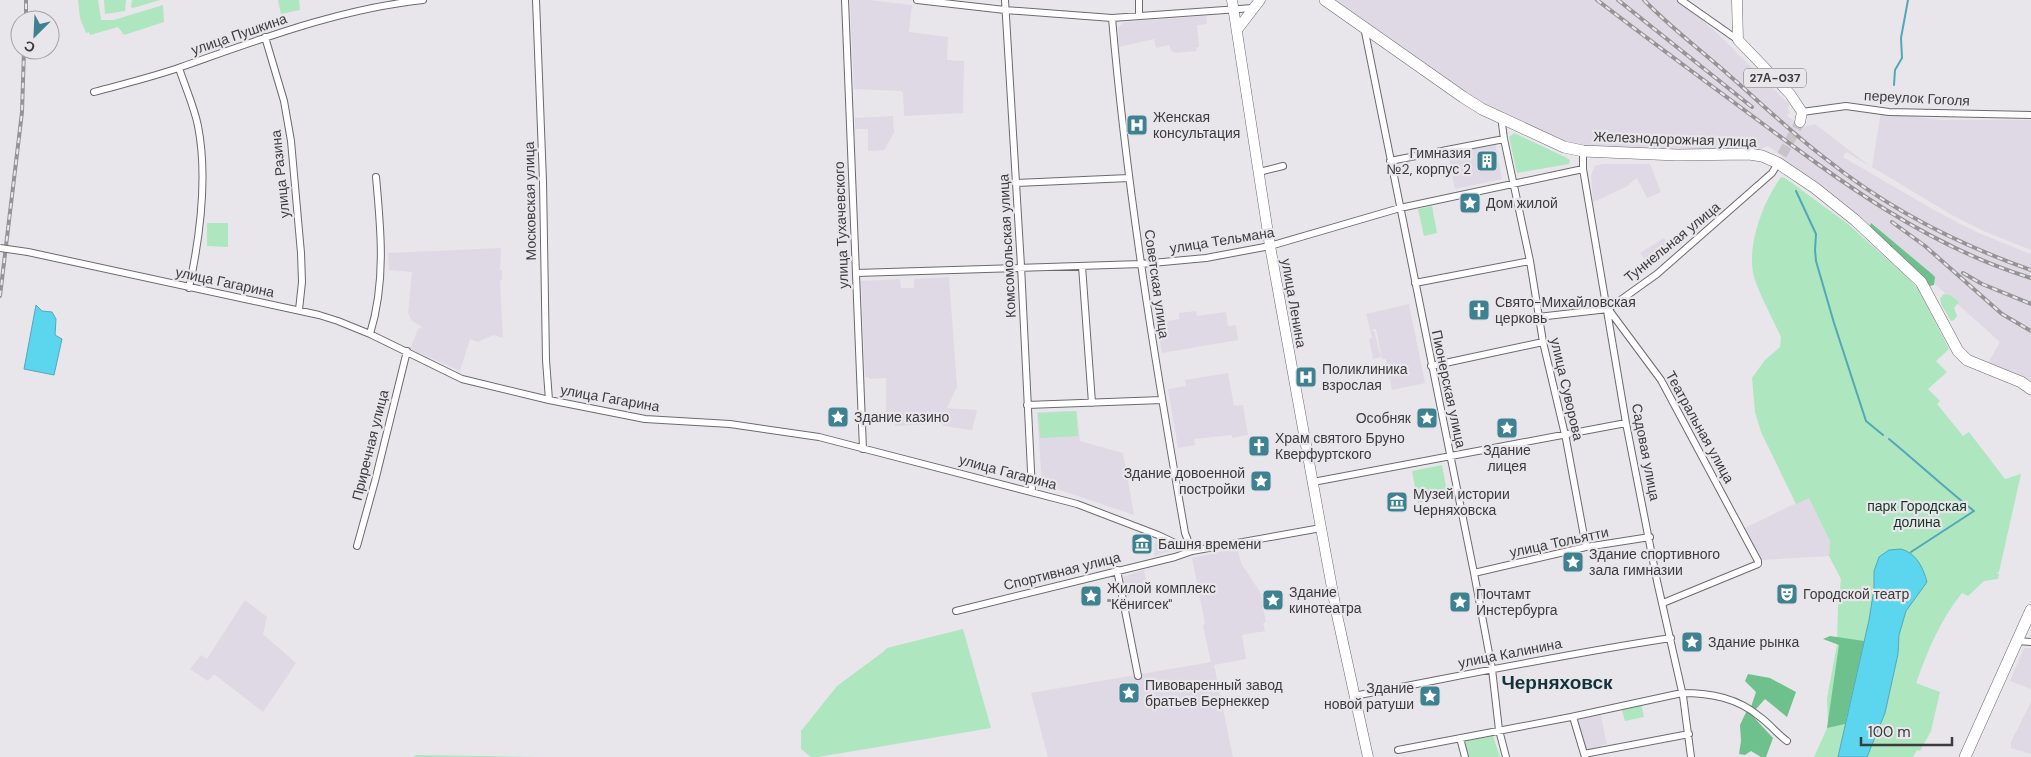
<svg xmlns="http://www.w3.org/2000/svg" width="2031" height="757" viewBox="0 0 2031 757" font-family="'DM Sans',sans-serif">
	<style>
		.built { fill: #ded9e4 }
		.green { fill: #ade6bf }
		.forest { fill: #6ec18c }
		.water { fill: #5cd6ee; stroke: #52a8b9 }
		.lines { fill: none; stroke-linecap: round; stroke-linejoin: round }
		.stream { stroke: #52a8b9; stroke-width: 2 }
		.primary-tunnel { stroke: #c6c4c7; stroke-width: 10; stroke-dasharray: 10 5; stroke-linecap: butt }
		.street-casing { stroke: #6c6a6e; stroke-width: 8 }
		.primary-casing { stroke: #6c6a6e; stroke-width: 11 }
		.highway-casing { stroke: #6c6a6e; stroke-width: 12 }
		.street { stroke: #fff; stroke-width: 6 }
		.primary { stroke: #fff; stroke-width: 10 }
		.highway { stroke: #fff; stroke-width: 11 }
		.rail-casing { stroke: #949396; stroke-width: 4 }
		.rail { stroke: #e8e6ea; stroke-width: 2; stroke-dasharray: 5.5; stroke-linecap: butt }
		.street-bridge-casing { stroke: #6c6a6e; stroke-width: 8; stroke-linecap: butt }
		.street-bridge { stroke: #fff; stroke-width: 6 }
		.labels { text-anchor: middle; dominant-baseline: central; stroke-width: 4.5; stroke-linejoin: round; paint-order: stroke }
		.shield { fill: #e8e6ea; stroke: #706e71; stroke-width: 1 }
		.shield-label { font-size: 12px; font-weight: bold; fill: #3c3b3d }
		.street-label { font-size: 14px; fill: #3c3b3d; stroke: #e8e6ea }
		.poi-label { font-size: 14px; fill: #3c3b3d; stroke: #e8e6ea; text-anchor: start }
		.park-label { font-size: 14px; fill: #143722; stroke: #e8e6ea }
		.district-label { font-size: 19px; font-weight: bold; fill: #12333a; stroke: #e8e6ea }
	</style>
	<rect width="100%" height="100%" fill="#e8e6ea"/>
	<path class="built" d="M850 0H868L912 5 909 32 948 37 947 60 964 61 963 113 904 116 903 93 901 91 854 89Z
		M1335 0H1675L1699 17 1722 38 1789 104 1788 110 1790 112 1787 116 1803 127 1815 124 1870 166 1846 152 1843 157 1934 210 1974 231 2030 254 2031 252V382L1986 367 2000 342 1845 204 1806 176 1783 162 1782 156 1768 146 1761 149 1743 151 1605 147 1573 144 1480 101 1459 89Z
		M1206 16 1207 24 1197 25 1199 47H1197L1196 51 1174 53 1171 50 1169 45 1156 48 1154 39 1119 47 1118 28 1124 22Z
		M1881 112 1939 120H2031V250L1986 232 1952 215 1872 167Z
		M893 116 894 133 884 150 868 151V129H855V118Z
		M1495 143 1502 179 1455 189 1448 154Z
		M1650 164 1661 192 1647 198 1637 178 1628 185V186L1593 202 1591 175 1595 166 1603 164Z
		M1664 238 1671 247 1648 264 1640 253Z
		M501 248 500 270 502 271V279L500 282 503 338 493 335 478 342 470 339 460 371 410 349 418 329 422 327 412 321 408 313 412 272 389 270 388 253Z
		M949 277 957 387 947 408 977 410 972 430 943 426 945 412 929 413 930 424 895 426 894 420 886 419V378L869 379V377H865L861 281 900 279 901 288H914V279Z
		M1409 304 1425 383 1392 390 1386 359H1382L1376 329 1370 330 1374 331 1381 357 1373 359 1369 339 1372 338 1366 314Z
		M1196 311 1197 316 1226 312 1228 326 1236 325 1238 340 1162 353 1157 323 1179 319V313Z
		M1228 373 1234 406 1243 405 1248 435 1232 438V435L1194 439 1195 445 1178 448 1168 389 1186 386 1185 380Z
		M1077 411 1080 441 1123 453 1134 515 1042 484 1037 412Z
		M1809 497 1830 541 1829 556 1761 560 1745 528Z
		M1155 540 1171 545 1172 551 1154 556Z
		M1237 548 1241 563 1260 592 1266 622 1263 623 1265 631 1242 635 1246 659 1214 665 1233 757H1048L1031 693 1211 662 1203 626 1205 623 1192 558Z
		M1144 570 1148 591 1127 596 1123 577Z
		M245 600 267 617 263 634 296 663 263 712 214 674 208 681 190 669 201 655 207 659Z
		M2024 648H2031V689L2010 681Z
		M2031 702V754L2011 748V742Z
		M1600 713 1607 744 1601 745 1602 749 1587 753 1577 718Z"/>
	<path class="green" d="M78 0H98L101 20H114L163 5 164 22 124 35 118 27 90 35 89 32 86 33 80 18Z
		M104 0H126L125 11 105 14Z
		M132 0H160L133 8 131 7Z
		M278 0H299L300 10 281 14Z
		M1514 133 1565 157 1570 160 1569 164 1517 173 1509 137Z
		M1781 177 1785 178 1848 224 1908 278 1918 289 1949 349 1936 361 1947 372 1928 389 1940 401 1937 404 1963 436 1969 432 2005 479 2021 474 1999 572 1996 573 1999 574 1998 579 1984 581 1968 596 1962 593C1940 620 1928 650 1916 683L1940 692 1931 731 1920 751 1917 750 1913 757H1814L1828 726 1827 698 1837 645 1838 607 1841 579 1829 556 1830 541 1809 498 1796 504 1761 432 1755 412 1752 378 1765 360 1780 347 1781 337C1774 321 1756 288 1753 273 1748 242 1763 202 1781 177Z
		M1432 206 1437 233 1424 236 1418 209Z
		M207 223H228V247L207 246Z
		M1944 294 1950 295 1959 302 1954 308 1957 316 1954 320 1951 321 1941 304 1940 298Z
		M1076 411 1078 436 1040 438 1038 413Z
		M1442 465 1448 497 1418 503 1412 471Z
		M963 629 991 728 818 757H811L801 749V731L837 686 883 652 887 648Z
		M1641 703 1644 717 1625 721 1621 707Z
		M1493 736 1500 757H1468L1463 741Z
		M416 755 536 757H413Z"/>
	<path class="forest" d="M1871 223 1932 274 1935 277 1934 285 1930 286 1869 228Z
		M1830 636 1864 641 1845 724 1827 728 1839 645 1823 639Z
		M1748 674 1770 678 1796 692 1787 717 1765 699 1756 709 1751 707 1756 692 1745 681Z
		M1747 710 1773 738 1766 757H1761L1751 751 1745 755 1739 754 1741 741 1740 725Z"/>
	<path class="water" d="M36 305 42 311 52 312 56 319 55 335 62 339 54 375 24 369Z
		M1901 549C1916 553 1923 567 1927 582L1906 611 1899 635 1898 654 1885 713 1867 757H1838L1869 620 1874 589V571L1879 557 1889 550Z"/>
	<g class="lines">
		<path class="stream" d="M1894 85 1895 70 1902 58 1901 38 1908 0
			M1796 191 1816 234 1815 250 1816 261 1834 323 1866 421 1883 435
			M1889 439C1918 463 1945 488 1974 511L1911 552"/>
		<path class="primary-tunnel" d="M1782 155 1800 122"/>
		<g class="street-casing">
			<path id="street" d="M536 0 543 181 546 360 549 400
				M845 0 863 449
				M917 0 1005 10 1112 18 1253 8
				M1005 0 1021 266 1032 491
				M1681 0 1738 40
				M1139 16V0
				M1112 18C1127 191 1155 362 1185 533L1192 551
				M1364 27 1474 573 1492 669 1499 730 1506 757
				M265 37 284 101 291 141 301 253 302 282 299 310
				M179 68C185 87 194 106 198 126 208 177 200 237 189 288
				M94 92C123 84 153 77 181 67 261 39 339 9 423 0
				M1802 112 1846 106 1889 112 2031 115
				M1503 119 1502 124 1504 139 1530 261 1543 342 1566 439 1586 547
				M1583 151V169L1626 423 1657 581 1683 696 1691 757
				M1390 161 1504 139
				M1259 172 1283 166
				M1016 183 1129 178
				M28 252 319 315 338 321 370 334 462 379 549 400 645 419 730 424 819 437 1077 504 1158 535 1192 551
				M1082 266 1092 403
				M856 273 1141 264 1206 258 1270 246 1400 208 1583 169
				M1415 283 1530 261
				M1609 310 1661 380 1758 561V564L1663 603
				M1538 317 1608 309 1657 274 1772 173 1778 163
				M370 334C386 282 381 230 376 177
				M1431 366 1543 342
				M1027 405 1162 400
				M1313 482 1626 423
				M357 546 375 481 407 351
				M1117 570 1138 676
				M1474 573 1586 547 1650 537
				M956 611 1175 557 1192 551 1321 528
				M2017 641 2031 642
				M1354 696C1460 676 1564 654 1671 638
				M1573 717 1585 757
				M1460 738 1465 757
				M1398 750 1571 717 1682 693C1711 693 1738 698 1760 717 1770 724 1777 734 1787 741
				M1584 754 1689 734"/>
		</g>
		<g class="primary-casing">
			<path id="primary" d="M1232 0 1270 246 1321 528 1337 615 1368 757
				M1737 0 1738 40 1790 94 1802 112 1800 122
				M1237 30 1260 0"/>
		</g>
		<g class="highway-casing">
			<path id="highway" d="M1325 0 1463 97 1482 109 1564 147 1583 151 1677 155 1749 154 1762 156 1778 163 1815 188 1855 220 1921 282 1958 351 1967 360 2021 382 2031 389
				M1965 757 2031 610"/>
		</g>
		<use href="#street" class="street"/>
		<use href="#primary" class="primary"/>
		<use href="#highway" class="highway"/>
		<g class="rail-casing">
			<path id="rail" d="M1597 0C1649 40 1702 79 1755 118 1841 182 1927 246 2031 278
				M1618 0 1752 107
				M1644 0C1671 28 1702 51 1731 77 1763 105 1793 134 1826 159 1887 208 1957 244 2031 270
				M26 20V0
				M1892 222 1925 246 2002 314 2031 331
				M1963 273 1982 284 2031 304
				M0 296 22 112 24 50"/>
		</g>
		<use href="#rail" class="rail"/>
		<g class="street-bridge-casing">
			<path id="street-bridge" d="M0 248 28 252"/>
		</g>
		<use href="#street-bridge" class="street-bridge"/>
	</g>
	<defs>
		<g id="hospital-square" transform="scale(1.125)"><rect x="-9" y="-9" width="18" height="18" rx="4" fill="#3e8191" stroke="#e8e6ea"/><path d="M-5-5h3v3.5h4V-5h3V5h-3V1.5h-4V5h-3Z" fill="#fff"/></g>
		<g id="building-square" transform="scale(1.125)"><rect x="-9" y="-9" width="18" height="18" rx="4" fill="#3e8191" stroke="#e8e6ea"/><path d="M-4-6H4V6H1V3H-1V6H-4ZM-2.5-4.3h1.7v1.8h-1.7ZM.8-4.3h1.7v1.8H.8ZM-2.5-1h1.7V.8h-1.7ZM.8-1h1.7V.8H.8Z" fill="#fff"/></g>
		<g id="sight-square" transform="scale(1.125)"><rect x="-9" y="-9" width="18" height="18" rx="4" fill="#3e8191" stroke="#e8e6ea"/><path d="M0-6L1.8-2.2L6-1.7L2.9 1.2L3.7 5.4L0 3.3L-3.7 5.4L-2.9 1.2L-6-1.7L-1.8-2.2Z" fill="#fff"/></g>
		<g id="church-square" transform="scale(1.125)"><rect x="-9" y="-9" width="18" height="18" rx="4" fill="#3e8191" stroke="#e8e6ea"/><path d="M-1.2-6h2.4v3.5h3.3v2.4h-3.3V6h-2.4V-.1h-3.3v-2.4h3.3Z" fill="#fff"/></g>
		<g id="museum-square" transform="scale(1.125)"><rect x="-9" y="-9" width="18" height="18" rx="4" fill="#3e8191" stroke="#e8e6ea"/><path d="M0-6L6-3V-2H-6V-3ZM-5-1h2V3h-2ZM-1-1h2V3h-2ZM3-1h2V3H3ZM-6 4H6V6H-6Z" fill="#fff"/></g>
		<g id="theatre-square" transform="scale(1.125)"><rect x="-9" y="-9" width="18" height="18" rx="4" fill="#3e8191" stroke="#e8e6ea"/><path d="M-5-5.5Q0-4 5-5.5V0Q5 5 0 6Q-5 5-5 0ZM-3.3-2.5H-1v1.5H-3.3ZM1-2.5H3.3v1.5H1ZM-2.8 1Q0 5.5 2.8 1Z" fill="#fff"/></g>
	</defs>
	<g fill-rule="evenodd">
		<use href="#hospital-square" x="1137" y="125"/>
		<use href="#building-square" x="1487" y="161"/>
		<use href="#sight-square" x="1470" y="203"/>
		<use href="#church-square" x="1479" y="310"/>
		<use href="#hospital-square" x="1306" y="377"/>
		<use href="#sight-square" x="838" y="417"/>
		<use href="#sight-square" x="1427" y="418"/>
		<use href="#sight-square" x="1507" y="428"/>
		<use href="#church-square" x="1259" y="446"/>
		<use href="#sight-square" x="1261" y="481"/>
		<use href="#museum-square" x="1397" y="502"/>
		<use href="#museum-square" x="1142" y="544"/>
		<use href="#sight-square" x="1573" y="562"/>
		<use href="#theatre-square" x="1787" y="594"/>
		<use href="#sight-square" x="1091" y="596"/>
		<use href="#sight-square" x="1273" y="600"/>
		<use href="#sight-square" x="1460" y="602"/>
		<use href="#sight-square" x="1692" y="642"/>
		<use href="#sight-square" x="1129" y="693"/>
		<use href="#sight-square" x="1430" y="696"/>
	</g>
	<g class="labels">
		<rect class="shield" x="1744" y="68.5" width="62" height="19" rx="4"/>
		<g class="shield-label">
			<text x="1775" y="78">27А-037</text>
		</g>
		<g class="street-label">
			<text transform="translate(239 34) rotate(-19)">улица Пушкина</text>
			<text transform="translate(1917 98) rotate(3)">переулок Гоголя</text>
			<text transform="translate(1675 139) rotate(2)">Железнодорожная улица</text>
			<text transform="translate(280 174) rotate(-96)">улица Разина</text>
			<text transform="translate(530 201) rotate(-91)">Московская улица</text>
			<text transform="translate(841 225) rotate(-92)">улица Тухачевского</text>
			<text transform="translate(1222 240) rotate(-9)">улица Тельмана</text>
			<text transform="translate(1672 242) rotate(-39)">Туннельная улица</text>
			<text transform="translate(1007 246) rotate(-93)">Комсомольская улица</text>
			<text transform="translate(225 282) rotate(12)">улица Гагарина</text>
			<text transform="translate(1157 284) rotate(82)">Советская улица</text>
			<text transform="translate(1294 303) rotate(80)">улица Ленина</text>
			<text transform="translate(1449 389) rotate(78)">Пионерская улица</text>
			<text transform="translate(1567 389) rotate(77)">улица Суворова</text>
			<text transform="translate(610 398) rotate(10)">улица Гагарина</text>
			<text transform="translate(1700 427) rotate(61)">Театральная улица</text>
			<text transform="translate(370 445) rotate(-76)">Приречная улица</text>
			<text transform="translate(1646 452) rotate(79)">Садовая улица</text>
			<text transform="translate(1008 472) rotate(15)">улица Гагарина</text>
			<text transform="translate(1559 542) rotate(-12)">улица Тольятти</text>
			<text transform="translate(1062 571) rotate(-14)">Спортивная улица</text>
			<text transform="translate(1510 653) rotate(-11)">улица Калинина</text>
		</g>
		<g class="poi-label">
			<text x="1153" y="117">Женская<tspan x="1153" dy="16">консультация</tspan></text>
			<text x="1471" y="153" text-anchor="end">Гимназия<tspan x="1471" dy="16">№2, корпус 2</tspan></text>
			<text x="1486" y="203">Дом жилой</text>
			<text x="1495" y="302">Свято-Михайловская<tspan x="1495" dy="16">церковь</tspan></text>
			<text x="1322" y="369">Поликлиника<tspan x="1322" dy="16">взрослая</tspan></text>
			<text x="854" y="417">Здание казино</text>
			<text x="1411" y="418" text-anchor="end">Особняк</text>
			<text x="1275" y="438">Храм святого Бруно<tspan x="1275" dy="16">Кверфуртского</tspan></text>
			<text x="1507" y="450" text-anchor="middle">Здание<tspan x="1507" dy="16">лицея</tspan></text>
			<text x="1245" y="473" text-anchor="end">Здание довоенной<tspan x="1245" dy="16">постройки</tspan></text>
			<text x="1413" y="494">Музей истории<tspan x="1413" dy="16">Черняховска</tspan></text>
			<text x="1158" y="544">Башня времени</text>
			<text x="1589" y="554">Здание спортивного<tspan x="1589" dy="16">зала гимназии</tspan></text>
			<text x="1107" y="588">Жилой комплекс<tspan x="1107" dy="16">"Кёнигсек"</tspan></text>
			<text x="1289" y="592">Здание<tspan x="1289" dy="16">кинотеатра</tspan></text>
			<text x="1476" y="594">Почтамт<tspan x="1476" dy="16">Инстербурга</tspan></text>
			<text x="1803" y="594">Городской театр</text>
			<text x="1708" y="642">Здание рынка</text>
			<text x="1145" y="685">Пивоваренный завод<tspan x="1145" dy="16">братьев Бернеккер</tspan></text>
			<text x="1414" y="688" text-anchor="end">Здание<tspan x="1414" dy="16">новой ратуши</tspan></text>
		</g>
		<g class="park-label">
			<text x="1917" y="506">парк Городская<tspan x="1917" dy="16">долина</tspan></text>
		</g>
		<g class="district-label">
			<text x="1557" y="682">Черняховск</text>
		</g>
	</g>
	<g transform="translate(35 35) rotate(204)"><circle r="24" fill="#e8e6ea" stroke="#a3a2a5"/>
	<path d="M0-4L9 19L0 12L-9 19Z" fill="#3e8191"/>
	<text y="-8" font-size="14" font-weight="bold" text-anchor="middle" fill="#3c3b3d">С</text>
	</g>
	<path d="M1861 737v8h91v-8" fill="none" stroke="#3c3b3d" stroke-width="2.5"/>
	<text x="1868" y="737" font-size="15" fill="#3c3b3d" stroke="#e8e6ea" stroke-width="4" paint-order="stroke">100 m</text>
</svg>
